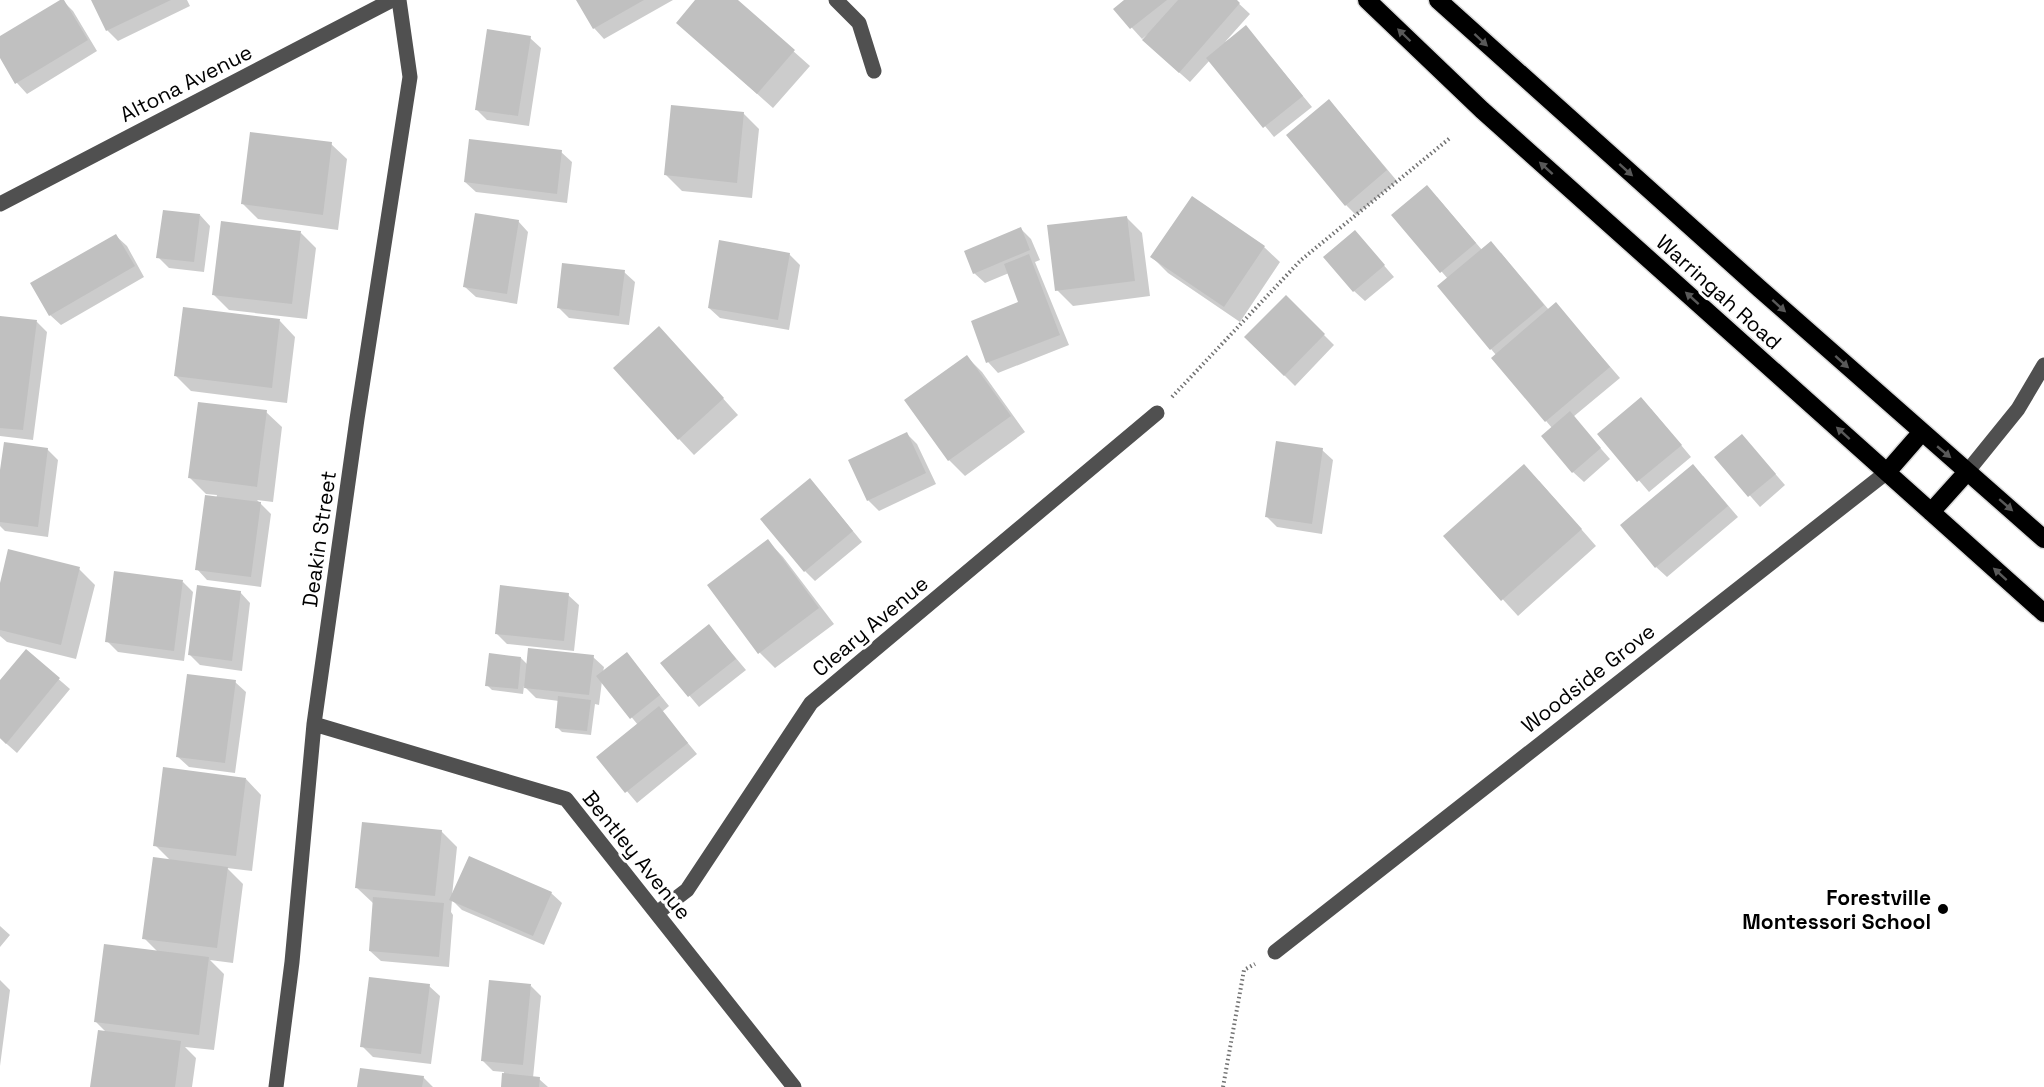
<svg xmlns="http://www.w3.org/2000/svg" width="2044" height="1087" viewBox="0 0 2044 1087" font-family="'Space Grotesk',sans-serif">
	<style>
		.shadow { fill: #0003 }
		.building { fill: #c0c0c0 }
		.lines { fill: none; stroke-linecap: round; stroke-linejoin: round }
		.highway-casing { stroke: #dbdbdb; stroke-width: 21 }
		.path { stroke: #727272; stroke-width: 4; stroke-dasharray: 1.5 3; stroke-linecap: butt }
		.minor { stroke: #505050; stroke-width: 15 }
		.highway { stroke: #000; stroke-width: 18 }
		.oneway { fill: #595959 }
		.poi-dot { fill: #000; stroke: #fff; stroke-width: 2 }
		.labels { text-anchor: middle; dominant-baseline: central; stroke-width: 6; stroke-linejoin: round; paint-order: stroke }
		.street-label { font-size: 21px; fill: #000; stroke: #fff }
		.poi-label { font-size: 21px; font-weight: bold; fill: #000; stroke: #fff; text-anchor: end }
	</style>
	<rect width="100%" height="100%" fill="#fff"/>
	<path class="shadow" d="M62 0 73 11 97 51 27 94 17 83 0 55V38Z
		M93 0H187L190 6 118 41 107 30Z
		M578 0H673L604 39 594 28Z
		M697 0H736L810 66 773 108 678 23Z
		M1127 0H1235L1250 14 1225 42 1246 27 1312 107 1274 137 1210 60 1190 82 1155 51 1148 34 1142 39 1115 9Z
		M530 38 541 48 529 126 487 120 476 109Z
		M1339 112 1397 181 1356 215 1346 205Z
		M743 113 759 129 752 198 682 191 666 175Z
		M331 144 347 159 338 230 258 219 243 204Z
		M561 152 572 162 567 203 476 192 465 182Z
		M1437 197 1482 250 1501 253 1549 310 1556 304 1620 378 1573 417 1610 459 1584 482 1573 472 1552 428 1493 358 1496 355 1439 286 1448 279 1394 216Z
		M200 215 210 226 204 272 169 268 158 257Z
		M1126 217 1142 233 1150 296 1073 306 1057 290Z
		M518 221 528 232 517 304 476 297 465 287Z
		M1021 229 1031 239 1040 260 1035 262 1069 345 998 373 988 362 1020 303 1009 273 985 283 974 273Z
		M1355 232 1394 277 1365 301 1354 291Z
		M301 233 316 248 307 319 229 310 213 294Z
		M116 236 127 246 144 277 61 325 50 315Z
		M1264 247 1280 262 1240 322 1168 273 1152 257Z
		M789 254 800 265 789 330 720 318 709 308Z
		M624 272 635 282 629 325 569 318 558 307Z
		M1286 297 1334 345 1295 386 1246 337Z
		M0 317 37 322 47 332 33 440 0 436Z
		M280 321 295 337 287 403 191 391 176 376Z
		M674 344 738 415 694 455 679 439Z
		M967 357 982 372 1025 432 965 476 949 460 906 401Z
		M1651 409 1691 457 1649 492 1599 434Z
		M266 412 282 427 273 502 257 500 271 514 261 587 207 580 197 569 217 495 206 494 190 478Z
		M907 434 917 444 936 484 879 511 868 500Z
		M1742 436 1785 485 1760 507 1716 457Z
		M47 449 58 460 48 537 5 531 0 526V482Z
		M1322 450 1333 460 1322 534 1277 527 1267 517Z
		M1703 476 1738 517 1667 577 1656 567Z
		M1539 481 1596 546 1518 616 1445 536Z
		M820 491 862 542 815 581 805 571Z
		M768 541 783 557 834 624 775 668 760 653Z
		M79 569 95 585 76 659 7 642 0 636V590Z
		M183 582 193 592 184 661 118 652 107 641Z
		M240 592 250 603 242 671 200 665 190 655Z
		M568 595 579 605 574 651 507 644 496 633Z
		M709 626 746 670 699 707 662 663Z
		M26 651 70 689 17 753 0 738V683Z
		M627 654 669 706 662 712 697 754 637 803 598 757 638 725 602 681 599 705 595 704 591 735 562 732 557 727 559 701 536 698 524 686 523 694 492 690 487 685 521 658 528 665 593 657 604 667 603 672Z
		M235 682 246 692 235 773 189 767 178 757Z
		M246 779 261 795 252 871 227 868 243 884 233 963 210 960 224 974 214 1050 185 1047 196 1058 192 1087H92L107 1033 96 1022 158 952 144 938 171 861 155 845Z
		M441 831 457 847 452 896 551 893 562 903 544 945 462 910 452 900 451 912 453 915 449 967 381 961 370 951 374 904 357 888Z
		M0 926 10 935 0 947Z
		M0 980 10 990 0 1066Z
		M429 986 440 996 431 1064 373 1057 362 1046Z
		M531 986 541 996 533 1078 539 1079 548 1087H502L504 1072 493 1071 482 1060Z
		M423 1077 433 1087H359Z"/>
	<path class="building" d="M60 0H64L88 40 15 84 0 58V36Z
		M91 0H171L106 31Z
		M576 0H644L593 29Z
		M695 0H738L795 50 757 94 676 23Z
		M1124 0H1167L1130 29 1113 9Z
		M1178 0H1237L1240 3 1179 73 1142 40Z
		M1246 25 1303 96 1263 128 1206 58Z
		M487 29 531 36 518 116 475 110Z
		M1329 99 1387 170 1345 206 1286 135Z
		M671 105 744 112 737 183 664 175Z
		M250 132 332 142 323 215 241 204Z
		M469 139 562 150 557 194 464 182Z
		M1427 185 1476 243 1440 273 1391 215Z
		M1192 196 1265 246 1224 307 1150 257Z
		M163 210 200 214 194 262 156 258Z
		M475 213 519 220 507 294 463 287Z
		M1127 216 1135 281 1055 291 1047 225Z
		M221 221 301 231 292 304 212 295Z
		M1021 227 1030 250 973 274 964 251Z
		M1355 230 1385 265 1353 292 1323 257Z
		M116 234 135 266 49 316 30 283Z
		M719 240 790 253 778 320 708 308Z
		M1491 241 1544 305 1490 350 1437 286Z
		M1029 254 1060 335 986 363 971 321 1018 302 1004 264Z
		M562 263 625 270 619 316 557 308Z
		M1286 295 1325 334 1284 376 1244 337Z
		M1556 302 1610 367 1545 422 1491 358Z
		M183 307 280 319 272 388 174 376Z
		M0 316 37 320 23 430 0 428Z
		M659 326 724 398 678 440 613 368Z
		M967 355 1011 416 948 461 904 400Z
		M1641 397 1682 445 1637 482 1597 434Z
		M198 402 267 410 257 487 188 478Z
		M1570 411 1601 448 1572 473 1541 436Z
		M907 432 926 473 867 501 848 460Z
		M1742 434 1776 474 1748 497 1714 457Z
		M1276 441 1323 448 1312 524 1265 517Z
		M4 442 48 448 38 527 0 522V470Z
		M1524 464 1582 529 1501 601 1443 536Z
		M1693 464 1728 506 1655 568 1620 525Z
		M810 478 853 531 804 572 760 519Z
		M205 495 261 502 251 577 195 570Z
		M768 539 819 608 758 654 707 585Z
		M8 549 80 567 61 645 0 630V583Z
		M114 571 183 580 174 651 105 642Z
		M197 585 241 591 232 661 188 655Z
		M500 585 569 593 564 641 495 634Z
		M709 624 736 659 688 697 660 663Z
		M528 648 594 655 589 695 524 688Z
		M26 649 60 678 6 744 0 738V680Z
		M627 652 660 695 630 719 596 676Z
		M489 653 521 657 518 689 485 686Z
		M187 674 236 680 225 763 176 757Z
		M558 696 591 700 587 731 555 728Z
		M659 706 688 743 625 793 596 757Z
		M163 767 246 778 236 856 153 846Z
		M362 822 442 830 435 896 355 888Z
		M469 856 552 892 533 936 449 900Z
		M153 857 228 867 217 948 142 939Z
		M373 897 444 903 439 957 369 951Z
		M104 944 209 957 199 1035 94 1022Z
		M369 977 430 984 421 1054 360 1047Z
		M489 980 531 984 523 1065 481 1061Z
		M98 1030 181 1041 175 1087H90Z
		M360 1068 424 1076 422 1087H357Z
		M502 1073 540 1077 539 1087H501Z"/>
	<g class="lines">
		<g class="highway-casing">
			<path id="highway" d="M1367 0 1482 110 2044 613
				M1438 0 1760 289 2044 539
				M1887 472 1921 433
				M1931 512 1967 472"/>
		</g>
		<path class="path" d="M1172 397 1301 260 1450 138
			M1223 1087 1244 970 1255 964"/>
		<path class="minor" d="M836 0 859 23 874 71
			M0 204 392 0
			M1967 472 2018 409 2044 365
			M314 724 566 799 794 1087
			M657 913 687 890 811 703 1157 413
			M1275 952 1887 472
			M276 1087 292 962 314 724 357 419 410 77 399 0"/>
		<use href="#highway" class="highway"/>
	</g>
	<defs><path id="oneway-solid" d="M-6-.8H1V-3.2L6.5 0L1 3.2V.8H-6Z" transform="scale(1.5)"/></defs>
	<g class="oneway">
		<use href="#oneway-solid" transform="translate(1404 35) rotate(-136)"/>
		<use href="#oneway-solid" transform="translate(1481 40) rotate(43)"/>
		<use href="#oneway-solid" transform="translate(1546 168) rotate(-138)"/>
		<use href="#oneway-solid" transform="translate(1626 170) rotate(42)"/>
		<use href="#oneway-solid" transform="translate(1692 298) rotate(-138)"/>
		<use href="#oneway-solid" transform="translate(1779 306) rotate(42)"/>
		<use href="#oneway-solid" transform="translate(1842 362) rotate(42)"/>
		<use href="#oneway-solid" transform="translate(1843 433) rotate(-138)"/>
		<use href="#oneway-solid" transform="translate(1944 452) rotate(40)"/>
		<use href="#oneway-solid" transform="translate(2006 505) rotate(41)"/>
		<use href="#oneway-solid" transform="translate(2000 574) rotate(-138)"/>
	</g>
	<circle class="poi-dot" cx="1943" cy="909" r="6"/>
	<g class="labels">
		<g class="street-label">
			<text transform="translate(186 83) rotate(-27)">Altona Avenue</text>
			<text transform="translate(1719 292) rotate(42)">Warringah Road</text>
			<text transform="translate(319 539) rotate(-82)">Deakin Street</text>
			<text transform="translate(870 626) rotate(-40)">Cleary Avenue</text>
			<text transform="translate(1588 678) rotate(-38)">Woodside Grove</text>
			<text transform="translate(637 855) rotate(51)">Bentley Avenue</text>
		</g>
		<g class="poi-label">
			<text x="1931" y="897">Forestville<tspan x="1931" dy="24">Montessori School</tspan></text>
		</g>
	</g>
</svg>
